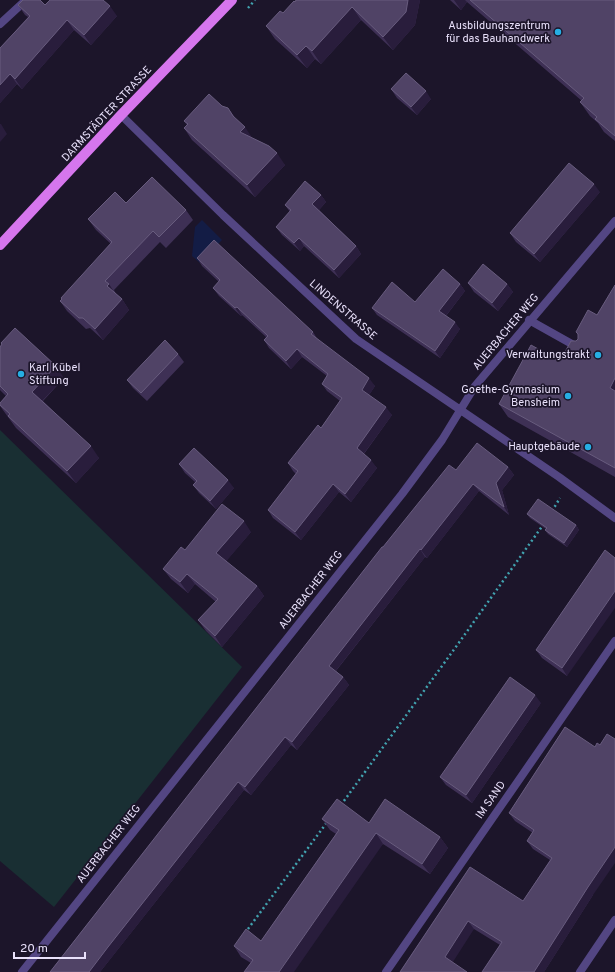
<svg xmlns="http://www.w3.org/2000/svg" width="615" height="972" viewBox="0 0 615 972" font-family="Overpass,sans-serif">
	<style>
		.green { fill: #192f33 }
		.water { fill: #131c45 }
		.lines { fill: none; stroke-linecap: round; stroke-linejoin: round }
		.path { stroke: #41a2af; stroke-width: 2.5; stroke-dasharray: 2 3; stroke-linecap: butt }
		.lane { stroke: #534683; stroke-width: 8 }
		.street { stroke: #534683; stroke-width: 8 }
		.primary { stroke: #d676ed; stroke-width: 10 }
		.wall { fill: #3e3055 }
		.shaded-wall { fill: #291d3c }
		.building { fill: #504366; stroke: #685c7e }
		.poi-dot { fill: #26aee3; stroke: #1c152a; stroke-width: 1.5 }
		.labels { text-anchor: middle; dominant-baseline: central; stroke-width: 3.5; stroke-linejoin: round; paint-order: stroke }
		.poi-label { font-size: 11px; fill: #e9e1fb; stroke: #1c152a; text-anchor: end }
		.street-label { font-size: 11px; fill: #e9e1fb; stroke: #1c152a }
	</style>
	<rect width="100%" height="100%" fill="#1c152a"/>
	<path class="green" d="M0 430 242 667 54 907 0 861Z"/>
	<path class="water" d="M202 220 222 240 200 263 192 256 195 227Z"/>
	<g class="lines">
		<path class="path" d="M248 8 255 0
			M552 511 560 498
			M341 805 458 644 543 525
			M245 933 328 821"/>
		<path class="lane" d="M529 320 579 348"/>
		<path class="street" d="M0 24 26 0
			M121 115 223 215 356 339 559 477 615 518
			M22 972 402 494 442 440 475 386 615 221
			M386 972 615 641
			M580 972 615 920"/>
		<path class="primary" d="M0 245 121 115 232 0"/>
	</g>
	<path class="wall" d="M420 0 415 25 393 50 361 20 321 64 315 59 307 68 275 39 266 26 283 13 295 2Z
		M450 0H615V141L604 132 598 123 590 116 580 102 582 101 467 2 461 10Z
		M18 5H45L117 16 91 45 74 30 22 89 17 84 0 103V48L28 17 25 15Z
		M391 89 431 99 417 115 397 98Z
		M222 106 228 108 236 119 252 138 285 165 255 197 192 140 184 128 187 125 184 121Z
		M600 192 540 262 516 242 510 233Z
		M321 195 326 202 319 210 356 246 361 254 339 278 304 246 300 251 282 235 276 227 290 212 285 205Z
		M126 203 186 210 193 220 166 248 160 242 114 290 116 294 122 299 129 310 103 340 90 328 86 329 67 311 60 301 111 244 96 230 88 219Z
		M197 258 313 332 318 340 375 386 369 395 392 415 364 454 377 468 351 502 339 492 301 540 273 518 268 510 296 474 293 471 288 463 321 428 340 401 327 391 322 384 327 376 302 357 291 369 269 348 264 340 266 337 242 315 241 316 219 296 213 288 219 282 202 266Z
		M468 283 507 284 513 292 498 311 474 292Z
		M460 284 465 291 446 316 460 329 440 358 377 315 372 308 415 302Z
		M615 285V477L508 417 499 404 560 361 578 339V335L576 332 597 315Z
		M1 343 64 378 43 401 99 458 76 483 16 428 0 406V403L6 396 0 390V347L2 345Z
		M178 354 184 362 147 401 133 388 127 380Z
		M179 464 234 488 216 509 199 493 193 485 195 482 185 473Z
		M508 467 514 475 502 490 509 515 479 491 427 558 425 557 336 671 343 677 349 685 297 750 291 745 251 795 244 790 100 972H50L383 547 456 470Z
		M527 514 576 525 579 530 567 547 548 534 545 530 546 529 530 518Z
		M251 532 226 561 257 586 264 596 222 647 206 631 198 620 216 602 195 584 188 593 171 579 163 569 185 550Z
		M605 550 567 676 542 658 536 650Z
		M541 703 472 803 446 785 440 777Z
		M565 727 593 895 544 972H482L500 945 474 929 400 972 470 867 523 901 550 860 533 849 527 841 533 833 515 821 509 813Z
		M322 819 369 823 440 837 448 848 430 874 383 844 251 963 241 957 234 946 261 941 336 834 330 830Z"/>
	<path class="shaded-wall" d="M408 0H420L415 25 393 50 383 37Z
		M454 0H465L467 2 461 10Z
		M110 6 117 16 91 45 84 35Z
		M352 7 361 20 321 64 312 51Z
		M67 20 74 30 22 89 15 79Z
		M306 46 315 59 307 68 297 55Z
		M10 74 17 84 0 103V85Z
		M426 91 431 99 417 115 411 107Z
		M0 124H1L7 134 0 142Z
		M245 127 253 139 240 132Z
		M277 153 285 165 255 197 247 185Z
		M594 184 600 192 540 262 534 254Z
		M321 195 326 202 317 212 312 204Z
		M299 238 304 246 300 251 294 243Z
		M356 246 361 254 339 278 334 270Z
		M109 284 116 295 107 286Z
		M460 284 465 291 444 318 439 311Z
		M507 284 513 292 498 311 492 303Z
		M122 299 129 310 103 340 95 329Z
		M237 307 242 315 241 316 235 308Z
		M455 322 460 329 440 358 435 351Z
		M297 349 302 357 291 369 286 361Z
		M56 366 64 378 40 403 32 392Z
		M369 378 375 386 367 398 362 390Z
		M615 378V395L610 388Z
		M386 407 392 415 362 456 357 448Z
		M91 446 99 458 76 483 67 471Z
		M371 460 377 468 351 502 345 494Z
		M508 467 514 475 502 490 509 515 504 507 496 483Z
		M228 480 234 488 216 509 210 501Z
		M333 484 339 492 301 540 295 532Z
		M473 484 479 491 427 558 421 550Z
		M244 521 251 532 224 564 216 553Z
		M576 525 579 530 567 547 564 543Z
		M420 549 425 557 334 673 329 666Z
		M187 574 195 584 188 593 180 582Z
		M257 586 264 596 222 647 215 636Z
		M615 591V608L567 676 562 668Z
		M343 677 349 685 297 750 292 742Z
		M535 695 541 703 472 803 466 795Z
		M285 737 291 745 251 795 245 787Z
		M238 782 244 790 100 972H89L108 947Z
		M376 833 383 844 294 972H279Z
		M440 837 448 848 430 874 422 864Z
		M615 847V863L593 895 544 972H534L588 887Z
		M468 921 474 929 451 965 445 957Z"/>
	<path class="building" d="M23 0H40L45 5 50 0H103L110 6 84 35 67 20 15 79 10 74 0 85V48L30 16 18 5Z
		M296 0H408L406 12 383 37 352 7 312 51 306 46 297 55 266 26 280 11 283 13 294 1 295 2Z
		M470 0H615V136L595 119 597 117 580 102 584 98Z
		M406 73 426 91 411 107 391 89Z
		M209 94 222 106 228 108 233 116 245 127 240 132 269 146 277 153 247 185 184 128 188 124 184 121Z
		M569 163 594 184 534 254 510 233Z
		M152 177 186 210 159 237 153 231 105 281 109 284 107 286 122 299 95 329 83 318H79L60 301 62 299 61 298 112 242 88 219 115 192 126 203Z
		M305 181 321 195 312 204 356 246 334 270 299 238 294 243 276 227 291 210 285 205Z
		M214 240 313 332 311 334 369 378 362 390 386 407 357 448 371 460 345 494 333 484 295 532 268 510 298 471 288 463 318 425 321 428 342 398 322 384 328 374 297 349 286 361 264 340 268 336 237 307 235 308 213 288 220 280 197 258Z
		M483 264 507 284 492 303 468 283Z
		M443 269 460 284 439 311 455 322 435 351 372 308 392 282 415 302Z
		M615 285V378L610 388 615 391V468L499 404 531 345 560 361 571 341H576L578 339V334L576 332 588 310 597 315Z
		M15 328 56 366 32 392 91 446 67 471 8 416 10 414 0 405V403L8 394 0 386V347L2 344 1 343Z
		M165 340 178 354 141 393 127 380Z
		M477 443 508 467 496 483 504 507 473 484 421 550 420 549 329 666 343 677 292 742 285 737 245 787 238 782 108 947 89 972H50L382 547H383L449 465 456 470Z
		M194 448 228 480 210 501 193 485 197 481 179 464Z
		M538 499 576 525 564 543 545 530 547 528 527 514Z
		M222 504 244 521 216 553 257 586 215 636 198 620 218 599 187 574 180 582 163 569 181 547 185 550Z
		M605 550 615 558V591L562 668 536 650Z
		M510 677 535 695 466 795 440 777Z
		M565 727 595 747 597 743 600 745 607 734 615 739V847L588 887 534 972H482L502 942 468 921 445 957 467 972H400L470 867 523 901 552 858 527 841 534 830 509 813Z
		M337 799 369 823 385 799 440 837 422 864 376 833 279 972H244L253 960 234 946 246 929 261 941 339 830 322 819Z"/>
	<g class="poi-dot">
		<circle cx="558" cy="32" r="4"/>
		<circle cx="598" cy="355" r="4"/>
		<circle cx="21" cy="374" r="4"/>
		<circle cx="568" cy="396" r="4"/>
		<circle cx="588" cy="447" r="4"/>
	</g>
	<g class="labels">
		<g class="poi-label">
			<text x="550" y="26">Ausbildungszentrum<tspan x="550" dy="13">für das Bauhandwerk</tspan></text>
			<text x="590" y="355">Verwaltungstrakt</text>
			<text x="29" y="368" text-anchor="start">Karl Kübel<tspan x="29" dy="13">Stiftung</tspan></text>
			<text x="560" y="390">Goethe-Gymnasium<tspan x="560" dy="13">Bensheim</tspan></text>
			<text x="580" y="447">Hauptgebäude</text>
		</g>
		<g class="street-label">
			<text transform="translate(107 114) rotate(-47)">DARMSTÄDTER STRASSE</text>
			<text transform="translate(343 310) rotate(41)">LINDENSTRASSE</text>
			<text transform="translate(506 332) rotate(-50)">AUERBACHER WEG</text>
			<text transform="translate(311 590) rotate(-52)">AUERBACHER WEG</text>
			<text transform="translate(491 800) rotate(-55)">IM SAND</text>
			<text transform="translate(109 844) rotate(-52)">AUERBACHER WEG</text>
		</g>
	</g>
	<path d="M14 952v6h71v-6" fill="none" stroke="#e9e1fb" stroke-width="2"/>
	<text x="20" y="952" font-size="12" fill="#e9e1fb" stroke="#1c152a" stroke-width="3" paint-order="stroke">20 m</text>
</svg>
